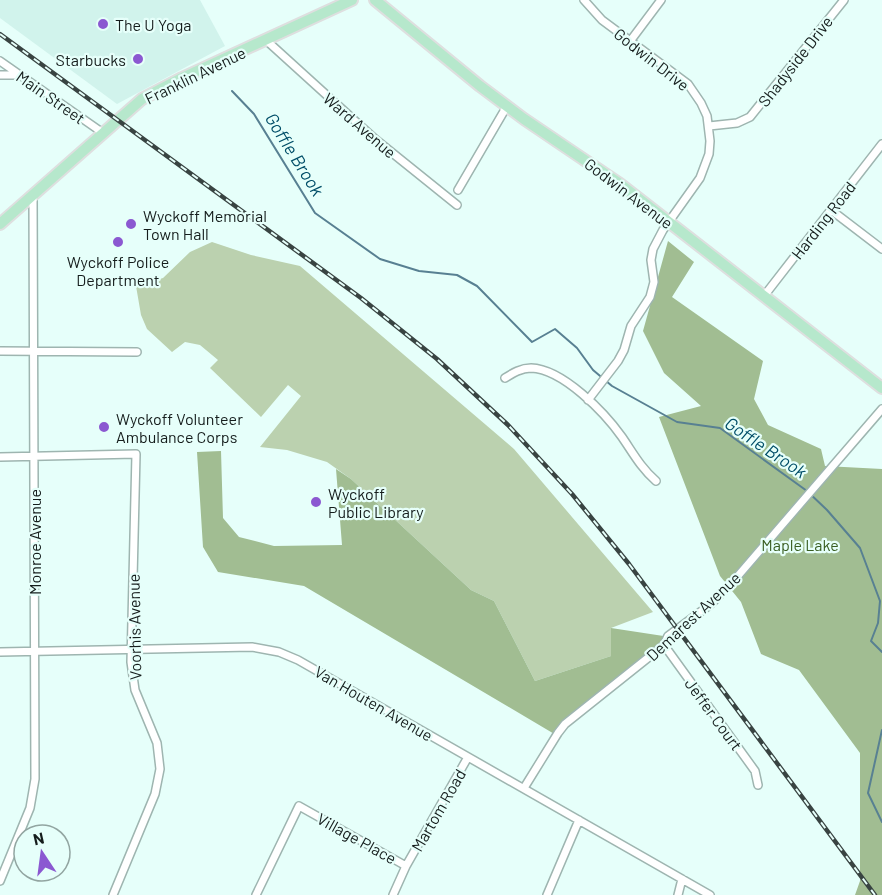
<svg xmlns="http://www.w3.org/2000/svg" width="882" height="895" viewBox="0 0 882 895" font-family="Barlow,sans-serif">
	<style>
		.built { fill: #d1f3ec }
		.green { fill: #bbd1af }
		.forest { fill: #a1bd92 }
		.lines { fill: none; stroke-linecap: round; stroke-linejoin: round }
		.stream { stroke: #588092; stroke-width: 2 }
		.street-casing { stroke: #9eb5b0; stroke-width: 10 }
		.primary-casing { stroke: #dedfdf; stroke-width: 14 }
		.street { stroke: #fff; stroke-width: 7 }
		.primary { stroke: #b6e8cc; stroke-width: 10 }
		.rail-casing { stroke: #394442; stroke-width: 4.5 }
		.rail { stroke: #e6fffa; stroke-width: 2; stroke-dasharray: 7; stroke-linecap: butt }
		.poi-dot { fill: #8b58d1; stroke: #e6fffa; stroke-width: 2 }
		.labels { text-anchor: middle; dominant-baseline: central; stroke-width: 4.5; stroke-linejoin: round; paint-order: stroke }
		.poi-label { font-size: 16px; fill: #151d1c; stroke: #e6fffa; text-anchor: start }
		.street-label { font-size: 16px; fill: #151d1c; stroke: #e6fffa }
		.park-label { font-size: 16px; fill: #395e21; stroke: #e6fffa }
		.water-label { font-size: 18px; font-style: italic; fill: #004e68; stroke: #e6fffa }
	</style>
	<rect width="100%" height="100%" fill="#e6fffa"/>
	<path class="built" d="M0 0H200L225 46 117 104 0 18Z"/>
	<path class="green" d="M212 242 251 255 300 266 514 449 653 612 611 628V656L535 681 494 601 471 590 351 479 327 462 287 450 260 447 301 396 288 385 261 417 210 368 218 360 200 345 185 342 172 352 147 329 141 315 136 286 163 278 190 252Z"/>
	<path class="forest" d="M668 241 694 262 672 297 763 361 754 399 768 425 821 449 825 466 882 469V895H855L860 881V753L799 670 761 654 741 602 720 576 659 417 701 406 664 373 643 331Z
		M221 451 223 518 239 537 274 546 342 545 336 469 351 479 471 590 494 601 535 681 611 656V628L670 637 556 735 304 586 218 572 203 547 197 452Z"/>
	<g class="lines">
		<path class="stream" d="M232 91 254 114 315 213 380 259 419 271 457 275 477 286 532 342 555 329 577 348 593 370 612 386 677 422 720 428 807 491 827 510 860 548 880 601 878 623 871 641 882 652
			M882 730 868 793 882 822"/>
		<g class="street-casing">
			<path id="street" d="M584 0 602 20 688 84 701 103 707 116 710 141 709 154 700 178 663 230 653 249 651 260 654 282 650 297 631 326 624 350 618 361 588 400
				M631 40 661 0
				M267 41 375 139 457 205
				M0 61 103 133
				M0 75H18
				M709 126 737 123 750 117 844 0
				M458 190 507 106
				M831 210 882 249
				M764 296 882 144
				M0 351 137 352
				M505 378C513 373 521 368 531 368 563 369 605 413 622 437 633 453 641 468 656 481
				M0 457 136 454 131 662 135 690 157 743 160 769 155 794 113 895
				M664 645 755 771 758 785
				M0 652 252 647 279 652 298 660 710 895
				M524 788 558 733 565 724 664 645 668 636 711 604 737 577 882 409
				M0 881 30 808 35 779 33 196
				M256 895 299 806 406 866
				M393 895 406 866 468 757
				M547 895 579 820
				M678 895 682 879"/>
		</g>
		<g class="primary-casing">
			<path id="primary" d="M375 0 480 86 524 119 620 184 882 388
				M0 224 142 99 182 78 352 0"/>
		</g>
		<use href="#street" class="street"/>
		<use href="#primary" class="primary"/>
		<g class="rail-casing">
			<path id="rail" d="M0 34 361 298 437 359 508 425 572 494 629 564 875 895"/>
		</g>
		<use href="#rail" class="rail"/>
	</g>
	<g class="poi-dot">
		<circle cx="103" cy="24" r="6"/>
		<circle cx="138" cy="59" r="6"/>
		<circle cx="131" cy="224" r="6"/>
		<circle cx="118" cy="242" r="6"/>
		<circle cx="104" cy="427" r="6"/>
		<circle cx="316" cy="502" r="6"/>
	</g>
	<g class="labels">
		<g class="poi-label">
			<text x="115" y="24">The U Yoga</text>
			<text x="126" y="59" text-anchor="end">Starbucks</text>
			<text x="143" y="215">Wyckoff Memorial<tspan x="143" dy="18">Town Hall</tspan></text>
			<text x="118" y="261" text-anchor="middle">Wyckoff Police<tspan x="118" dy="18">Department</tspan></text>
			<text x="116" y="418">Wyckoff Volunteer<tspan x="116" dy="18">Ambulance Corps</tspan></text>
			<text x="328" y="493">Wyckoff<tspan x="328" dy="18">Public Library</tspan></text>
		</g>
		<g class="street-label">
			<text transform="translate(652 59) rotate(38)">Godwin Drive</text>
			<text transform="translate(795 61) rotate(-52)">Shadyside Drive</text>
			<text transform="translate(195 75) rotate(-26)">Franklin Avenue</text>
			<text transform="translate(51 97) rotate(35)">Main Street</text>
			<text transform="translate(360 125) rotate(41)">Ward Avenue</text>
			<text transform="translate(629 193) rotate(37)">Godwin Avenue</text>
			<text transform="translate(823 220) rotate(-52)">Harding Road</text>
			<text transform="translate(34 542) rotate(-90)">Monroe Avenue</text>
			<text transform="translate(693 616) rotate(-43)">Demarest Avenue</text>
			<text transform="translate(134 627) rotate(-91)">Voorhis Avenue</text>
			<text transform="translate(374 703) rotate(30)">Van Houten Avenue</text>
			<text transform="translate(714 714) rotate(54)">Jeffer Court</text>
			<text transform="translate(438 810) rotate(-60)">Martom Road</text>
			<text transform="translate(357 838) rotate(29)">Village Place</text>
		</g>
		<g class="park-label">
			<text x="800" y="544">Maple Lake</text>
		</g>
		<g class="water-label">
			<text transform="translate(295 154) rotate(58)">Goffle Brook</text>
			<text transform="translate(766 447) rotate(34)">Goffle Brook</text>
		</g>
	</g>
	<g transform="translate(42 853) rotate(347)"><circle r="28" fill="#e6fffa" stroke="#92a5a1" stroke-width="1.5"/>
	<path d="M0-4.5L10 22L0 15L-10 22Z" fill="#8b58d1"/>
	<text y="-9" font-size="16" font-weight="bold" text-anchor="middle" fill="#151d1c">N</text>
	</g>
</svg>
